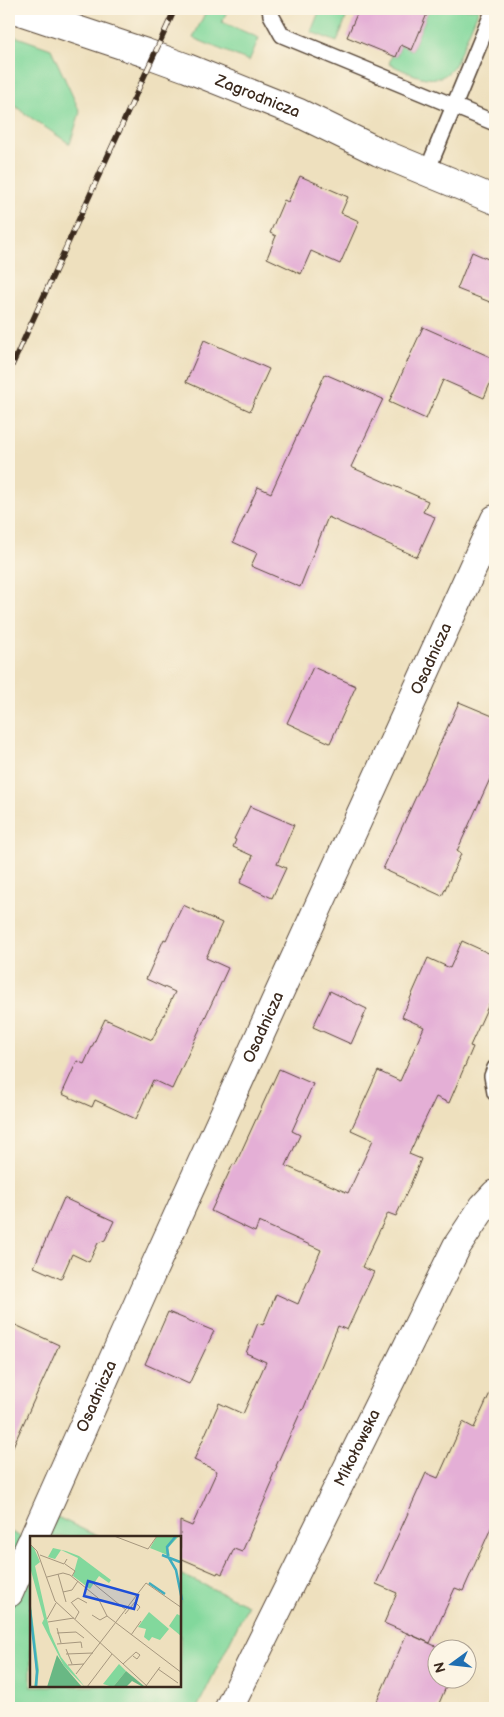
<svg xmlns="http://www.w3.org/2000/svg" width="504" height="1717" viewBox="0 0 504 1717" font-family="'Balsamiq Sans',sans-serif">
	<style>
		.green { fill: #82d89c; stroke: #5e815d }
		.building { fill: #e4afd6 }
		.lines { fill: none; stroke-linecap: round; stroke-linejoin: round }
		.lane-casing { stroke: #564536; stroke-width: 18 }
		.street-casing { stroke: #564536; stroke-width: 30 }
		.lane { stroke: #fff; stroke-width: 15 }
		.street { stroke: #fff; stroke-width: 28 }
		.rail-casing { stroke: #3b2a1e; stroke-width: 5.5 }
		.rail { stroke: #fcf5e5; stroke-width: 4; stroke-dasharray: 11; stroke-linecap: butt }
		.labels { text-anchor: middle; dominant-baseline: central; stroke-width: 4; stroke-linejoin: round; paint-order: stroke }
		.street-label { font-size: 16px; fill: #3b2a1e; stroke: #fcf5e5 }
		.inset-river { fill: none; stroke: #40adbe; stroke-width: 2.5 }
		.inset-road { fill: none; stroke: #a6977e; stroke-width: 1 }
		.view { fill: #1d4ed8; fill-opacity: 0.15; stroke: #1d4ed8; stroke-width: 2.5 }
		.inset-edge { fill: none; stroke: #3b2a1e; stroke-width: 2.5 }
	</style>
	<rect width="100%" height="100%" fill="#fcf5e5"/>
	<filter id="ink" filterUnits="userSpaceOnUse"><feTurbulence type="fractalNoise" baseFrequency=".02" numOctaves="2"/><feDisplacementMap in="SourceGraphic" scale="10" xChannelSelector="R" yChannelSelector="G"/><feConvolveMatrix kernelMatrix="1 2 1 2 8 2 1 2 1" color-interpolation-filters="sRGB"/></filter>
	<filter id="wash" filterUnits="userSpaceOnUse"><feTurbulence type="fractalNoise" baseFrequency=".0096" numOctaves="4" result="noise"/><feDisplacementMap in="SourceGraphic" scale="20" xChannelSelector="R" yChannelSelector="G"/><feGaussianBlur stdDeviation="1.12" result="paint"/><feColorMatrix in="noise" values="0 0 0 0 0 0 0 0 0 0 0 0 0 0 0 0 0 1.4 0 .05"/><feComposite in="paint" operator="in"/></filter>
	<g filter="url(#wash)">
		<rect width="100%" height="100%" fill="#eee0be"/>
		<path class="green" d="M207 9H228L222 22 259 38 249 61 193 38Z
			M320 9H346L344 13 347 15 337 42 311 32Z
			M429 9H479L455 65C438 91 411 73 389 64L392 55 396 57 401 45 412 50Z
			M9 34 51 49 80 112 70 144 24 113 9 101Z
			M57 1517 99 1537H47Z
			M9 1531 31 1542V1686H180V1574L248 1605 197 1708H9Z"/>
		<g id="blocks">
			<path class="building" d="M359 9H429L412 50 401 45 396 57 347 37Z
				M300 176 348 197 341 213 359 221 340 264 311 251 301 274 267 258 276 236 270 233 284 200 288 202Z
				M472 252 495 262V304L457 289Z
				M423 327 495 359V372L484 398 443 380 426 419 389 402Z
				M204 340 269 369 250 411 186 382Z
				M325 374 383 399 351 467 428 501 423 512 435 517 417 557 328 517 300 587 251 566 257 553 233 542 258 487 271 493Z
				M313 667 356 686 330 743 287 723Z
				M459 702 495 717V768L457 851 461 854 442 896 383 869Z
				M250 806 294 825 277 864 286 868 272 898 240 883 253 856 233 847 236 840 234 839Z
				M183 905 222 923 206 958 228 968 172 1089 153 1080 136 1119 95 1100 92 1107 62 1094 77 1061 84 1064 105 1019 152 1040 175 992 146 979 164 939 166 940Z
				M462 941 495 956V991L470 1046 473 1047 449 1103 436 1097 422 1126 409 1154 421 1159 409 1188 396 1216 388 1213 362 1267 374 1272 347 1330 338 1326 303 1410 302 1409 276 1466H277L271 1480 273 1481 242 1552 234 1549 222 1574 218 1572 217 1574 180 1558V1521L192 1526 217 1471 194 1460 219 1403 243 1414 266 1362 246 1353 258 1323 263 1325 276 1294 298 1304 321 1250 259 1222 255 1232 211 1211 233 1164 235 1165 279 1069 313 1084 292 1131 300 1135 286 1166 348 1193 373 1140 351 1130 378 1071 400 1081 424 1027 402 1017 428 958 450 968Z
				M330 991 367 1009 351 1044 313 1027Z
				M64 1198 114 1221 105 1240 98 1243 89 1262 72 1254 61 1279 34 1267Z
				M168 1312 214 1331 189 1384 145 1364Z
				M9 1322 59 1345 9 1455Z
				M495 1382V1519L463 1591 455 1588 430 1643 384 1623 397 1593 376 1584 426 1473 438 1478 463 1422 474 1428Z
				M407 1633 444 1650H436V1680H449L437 1708H374Z"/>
		</g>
	</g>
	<g filter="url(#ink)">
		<use href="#blocks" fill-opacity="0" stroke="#564536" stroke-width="1"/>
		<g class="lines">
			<g class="lane-casing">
				<path id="lane" d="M270 9 271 15 282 35 495 123
					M427 171 494 9
					M495 1068 492 1076 495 1093"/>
			</g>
			<g class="street-casing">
				<g id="street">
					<path id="s1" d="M14 9 146 53 187 68 299 113 379 152 495 200"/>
					<path id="s2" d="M34 1537 152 1272 495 519"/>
					<path d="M9 1593 31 1543"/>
					<path id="s3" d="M229 1708 457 1246 483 1207 495 1194"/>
				</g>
			</g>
			<use href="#lane" class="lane"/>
			<use href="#street" class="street"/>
			<g class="rail-casing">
				<path id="rail" d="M9 372 175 9"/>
			</g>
			<use href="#rail" class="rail"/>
		</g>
	</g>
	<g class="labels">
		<g class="street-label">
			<text stroke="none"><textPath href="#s1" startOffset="259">Zagrodnicza</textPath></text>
			<text stroke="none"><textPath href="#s2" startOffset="964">Osadnicza</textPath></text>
			<text stroke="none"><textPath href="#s2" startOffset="559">Osadnicza</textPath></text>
			<text stroke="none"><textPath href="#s2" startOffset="154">Osadnicza</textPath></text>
			<text stroke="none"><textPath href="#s3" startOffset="290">Mikołowska</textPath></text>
		</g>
	</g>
	<g transform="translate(30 1536)">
		<rect width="151" height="151" fill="#eee0be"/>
		<path d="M127 0H149L138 12 140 20 120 12ZM0 9 4 12 10 26 5 30 20 96 31 121 55 151 34 130 12 87 14 83 0 31ZM23 12 36 15 49 20 81 44 79 47 69 40 60 53 43 40 48 22 31 14 25 23 18 21ZM0 62 9 134 7 151H4L6 137ZM119 76 139 93 130 104 122 101 119 105 114 101 116 93 108 91ZM147 78 151 80V100L139 90ZM89 128 96 135 83 151 73 148Z" fill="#82d89c"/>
		<path d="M27 119 34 130 52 151H17ZM96 135 114 150 113 151 102 145 96 151H83Z" fill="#69b884"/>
		<path class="inset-river" d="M132 19 150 26M138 20 137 11 146 0M139 22 146 34 152 64M119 47 135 58M0 74 7 135 6 151"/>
		<path class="inset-road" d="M84 0 118 13 127 0M0 8 7 15 25 65 118 151M10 19 34 28 37 23M35 28 45 35 42 40M28 38 36 66M17 41 33 37 40 39 68 62 77 80 152 137M59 44 96 74M33 56 42 54 48 45M41 66 49 76 45 83M42 66 48 62 57 67M95 78 105 66 110 71 107 75M62 79 70 84 77 80M17 83 26 67M18 86 44 82M27 92 31 107M27 97 46 96 54 102M101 99 111 85M27 108 51 106 52 112M36 113 42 128M36 118 63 117M93 128 106 116 110 119 107 123 103 120M38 129 54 128M128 133 148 147M46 138 116 47 152 72M116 150 130 131M57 151 82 118"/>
		<path class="view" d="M58 45 108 59 104 73 54 60Z"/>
		<rect width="151" height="151" class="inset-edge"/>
	</g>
	<rect width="504" height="1717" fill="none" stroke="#fcf5e5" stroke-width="30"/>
	<g transform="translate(452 1664) rotate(255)"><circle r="24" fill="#fcf5e5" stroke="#afa495"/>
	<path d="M0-4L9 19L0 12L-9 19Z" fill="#1f6fb2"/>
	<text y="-8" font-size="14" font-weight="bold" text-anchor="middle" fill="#3b2a1e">N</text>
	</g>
</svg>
